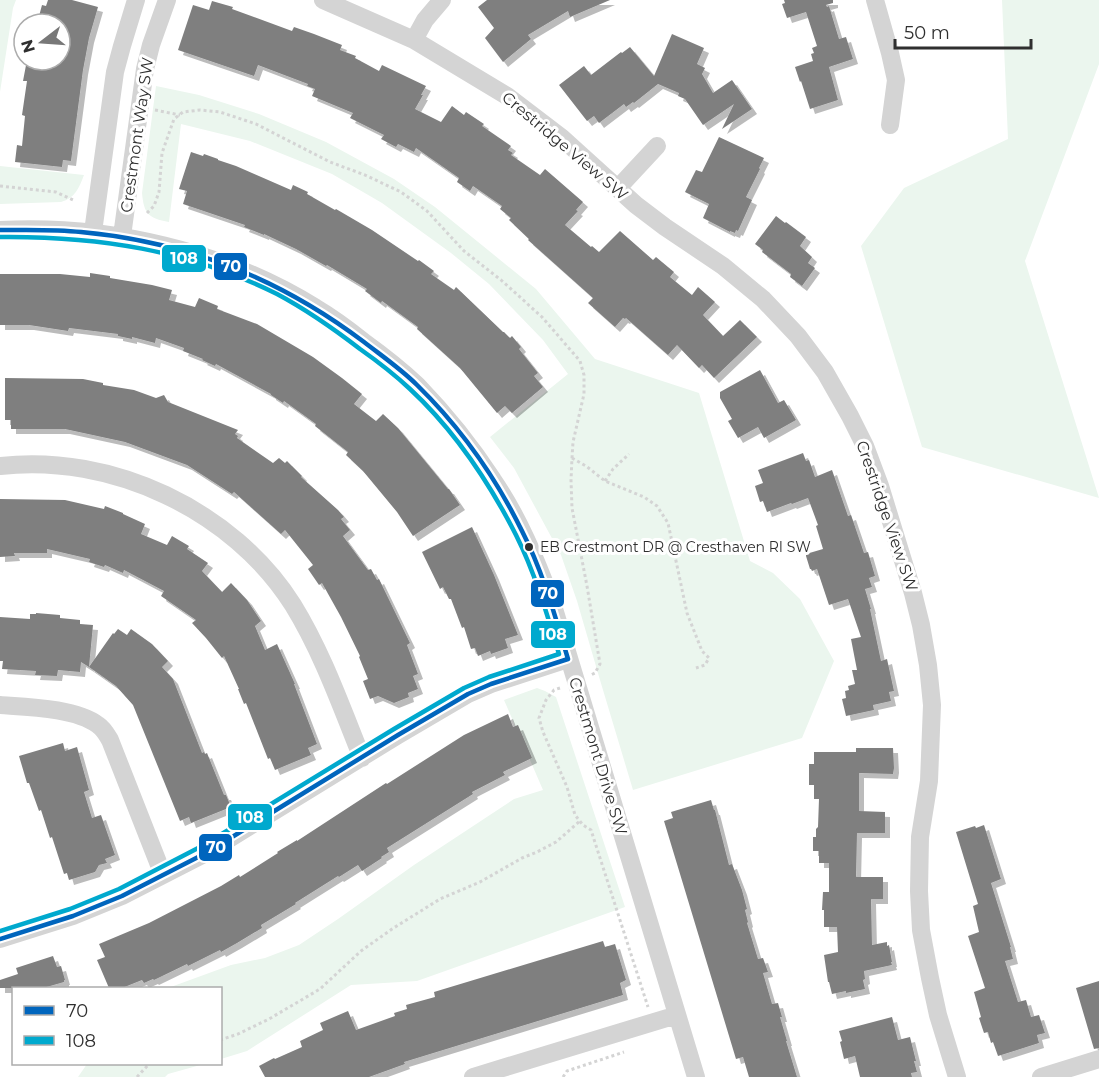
<svg xmlns="http://www.w3.org/2000/svg" width="1099" height="1077" viewBox="0 0 1099 1077" font-family="Montserrat,sans-serif">
	<style>
		.green { fill: #ebf6ee }
		.building { fill: #7f7f7f; filter: url(#shadow) }
		.lines { fill: none; stroke-linecap: round; stroke-linejoin: round }
		.path { stroke: #d4d4d4; stroke-width: 3; stroke-dasharray: 3 3; stroke-linecap: butt }
		.minor { stroke: #d4d4d4; stroke-width: 18 }
		.bus-1-casing { stroke: #fff; stroke-width: 9 }
		.bus-2-casing { stroke: #fff; stroke-width: 9 }
		.bus-1 { stroke: #0065bd; stroke-width: 4.5 }
		.bus-2 { stroke: #00a9ce; stroke-width: 4.5 }
		.bus-dot { fill: #2f2f2f; stroke: #fff; stroke-width: 2 }
		.labels { text-anchor: middle; dominant-baseline: central; stroke-width: 6; stroke-linejoin: round; paint-order: stroke }
		.bus-label { font-size: 14px; fill: #2f2f2f; stroke: #fff; text-anchor: start }
		.street-label { font-size: 16px; fill: #2f2f2f; stroke: #fff }
		.line-badge { stroke: #fff; stroke-width: 2 }
		.badge-label { font-size: 16px; text-anchor: middle; font-weight: bold; fill: #fff }
	</style>
	<defs>
		<filter id="shadow"><feDropShadow dx="5" dy="5" stdDeviation="0" flood-color="#0004"/></filter>
	</defs>
	<rect width="100%" height="100%" fill="#fff"/>
	<path class="green" d="M0 0H16L13 8 0 92Z
		M1002 0H1099V64L1025 261 1099 498 922 447 861 246 904 188 1008 139Z
		M156 86 199 95 259 114 326 142 394 179 435 207 536 289 595 359 699 393 750 561 773 573 800 599 834 661 802 738 633 790 600 680 577 601 561 555 514 468 490 437 568 374 543 340 489 284 451 253 382 203 332 174 250 141 181 124 169 222C148 218 144 214 142 193Z
		M0 166 84 175C79 188 75 198 61 202L0 204Z
		M537 688 545 691 556 697 625 907 417 981 351 985 247 1051 221 1059 220 988H168L231 965 265 958 299 945 338 919 414 865 514 799 543 790 504 700Z
		M87 1064H204L168 1074 165 1077H78Z"/>
	<path class="building" d="M48 0H72L98 7 89 38 83 70 71 161 63 160 62 167 15 162 17 145 22 146 25 116 22 115 27 81H23L27 60H60V24H53L38 20 42 5 46 6Z
		M487 0H610L570 17 568 11 528 35 531 39 503 62 485 38 494 28 478 7Z
		M784 0H833V3L826 5 827 7 829 6 839 39 846 37 853 59 829 67 838 100 810 109 801 81 800 82 795 67 813 61 811 54 814 53 812 48 817 46 806 12 787 18 782 4 785 3Z
		M212 1 233 7 232 9 292 31 294 27 314 34 342 45 340 50 356 56 355 58 379 71 382 65 426 86 421 95H423L415 109 441 122 452 106 464 115 466 112 484 124 482 126 511 146 508 150 513 153 511 155 540 175 545 169 583 202 576 210 578 211 565 225 591 247 592 246 599 252 620 231 653 260 656 257 674 272 670 277 692 295 698 287 715 302 703 315 723 336 740 320 757 337 714 378 702 365 699 368 677 345 668 355 626 318 625 319 623 318 615 327 588 303 593 298 528 240 529 239 509 220 511 218 500 209 502 206 473 186 470 191 457 182 459 178 416 148 414 152 398 144 396 147 381 139 384 135 350 118 353 113 312 96 315 89 307 86 308 84 258 65 254 76 178 50 193 5 209 10Z
		M672 34 704 48 697 64 705 68 702 74 713 93 732 80 752 109 722 129 734 104 703 125 685 99 678 96 679 93 658 84 634 103 633 102 626 107 624 104 599 123 594 116 587 121 559 85 584 66 591 75 621 52 622 53 630 47 654 76Z
		M719 137 764 158 759 168 760 169 746 197 752 200 738 231 736 230 735 233 730 231V232L703 218 709 204 685 192 696 170 702 172Z
		M191 152 203 156 204 154 218 159V160L236 166 291 190 293 185 308 192 307 194 335 210 336 209 372 230 418 261 419 260 434 271 431 274 454 290 456 287 503 332H504L510 338 512 336 521 347 519 349 538 373 534 376 543 387 512 413 505 406 497 413 460 368 417 329 418 327 382 301 381 303 365 291 367 289 327 265 326 266 296 249 264 234V235L244 227 245 225 183 204 187 191 179 189Z
		M776 216 785 223 786 222 806 237 800 246 812 257 808 263 815 268 802 286 790 277 791 274 762 252 763 250 755 244Z
		M90 273 110 276V278L152 285 172 290 169 300 195 307 199 298 218 306 217 309 257 324 313 357 342 378 362 394 354 404 376 421 383 414 398 428 448 489H449L460 505 413 536 397 512 363 471 346 455 348 452 315 426 316 424 284 401 283 403 271 395V394L216 364 215 366 202 360 203 359 183 351 184 348 156 338 155 343 132 337V339L118 336V334L69 328 68 331 29 325H0V274H60L90 277Z
		M760 370 778 403 784 400 796 420 764 438 758 427 738 438 728 421 732 419 720 398V392Z
		M5 378 83 379 103 383V385L134 390 156 398 164 395 168 402 238 430 235 434 238 436 237 438 273 463 279 458 285 463 287 461 302 476 301 477 338 510 344 517 341 519 350 530 343 536 368 570 371 569 377 580 379 579 410 643 407 645 418 674 413 676 418 689 408 693 409 697 394 703 378 696 370 699 363 681 368 679 359 657 360 656 341 617 322 583 319 585 308 569 313 565 285 530 281 534 234 492 232 494 187 465 125 442 65 429H11V420H5Z
		M803 453 806 461 809 460 815 477 832 470 848 516 851 515 864 553 868 552 875 576 869 578 872 587 865 589 871 609H870L881 661 887 659 894 691 889 692 891 701 873 705 874 710 846 716 842 699 846 698 845 691 849 690 848 686 855 684 852 670H857L851 639 861 637 848 599 829 605 817 569 812 571 811 569H810L806 556V554L823 549 816 526 818 525 808 498 792 504 791 503 767 512 763 501 760 502 755 486 763 483 758 470Z
		M0 499 65 500 104 509 105 506 123 513V514L145 524 141 534 167 545 172 536 189 546 187 549 208 563 202 571 222 592 231 583 247 600 261 621 255 626 265 650 277 644 295 684H294L317 744 308 748 311 755 275 770 270 758 268 759 246 703 244 704 238 689H239L224 656 222 658 206 638 192 623 196 620 161 596 164 591 124 570 123 573 105 565 104 567 89 562 90 559 47 549V553H14L15 556 0 557Z
		M472 527 494 575 518 635 505 639 508 648 491 654 490 651 478 656 475 648 471 649 464 627 462 628 451 599H449L443 587 440 589 422 552Z
		M36 613 60 615V618L80 620V624L93 625 89 667 81 662 80 672 58 670 57 676 35 675 36 671 2 669 3 661H0V617L30 619V614H36Z
		M118 629 127 635 131 629 152 644 168 661 162 667 173 679 202 753 204 752 205 754 207 753 224 795H226L231 807 191 823 189 817 180 821 133 705 116 686 89 667 113 633 114 634Z
		M508 714 513 727 518 725 532 758 503 772 505 775 472 792 473 794 387 848 389 852 381 857 382 858 362 871 358 865 339 877 338 876 295 903 296 904 261 925 262 928 237 943 221 952 220 950 188 966 187 964 154 980 153 979 144 983 142 980 122 988H109L97 960 105 957 99 944 149 923 221 886 239 875 240 877 278 853 277 852 297 840V841L386 783 387 784 464 735Z
		M63 743 65 751 77 747 89 790 84 792 92 818 101 815 115 855 105 859 107 863 99 865 95 872 69 880 67 873 64 874 52 837 50 838 41 810 39 811 29 783H27L19 756Z
		M856 748H893L894 768 893 774 859 773V811L885 812V833H857L856 877H883V899H871L872 945 887 942V946L889 945 892 962H891L892 965 864 971 865 979 863 980 865 989 846 993V991L832 994 829 982H828L824 955 838 952 837 927H824V910H822L823 892H829V863H819V851H813V837H816V829L818 827 819 799H814V785H809V764H814V752H856Z
		M711 800 714 810H715L729 865 732 864 742 890 747 909 745 910 748 922 747 923 758 959 763 958 768 972 763 973 772 1004 778 1003 782 1017H780L787 1041H786L797 1077H749L743 1057 736 1059 664 821 673 818 671 812Z
		M984 825 1001 879 991 883 1011 947H1010L1013 959 1005 961 1018 1002 1026 1000 1031 1017 1039 1015 1045 1033 1037 1035 1039 1043 998 1056 993 1042 991 1043 988 1032 984 1033 979 1018 981 1017 974 992 985 988 968 936 979 932 973 906 978 904 956 832 975 826 976 828Z
		M603 941 605 947 615 944 626 980 620 983 623 995 404 1062 405 1064 369 1077H265L259 1066 274 1058 275 1059 302 1047 300 1041 323 1030 320 1023 348 1011 356 1030 395 1016 394 1013 407 1009 406 1005 435 997 434 992Z
		M53 956 57 967 61 966 65 980H64V982L43 988H0V980L18 974 16 968Z
		M1099 981V1048L1094 1049 1076 988Z
		M892 1017 898 1040 910 1037 916 1061H914L917 1072 911 1073 912 1077H860L855 1056 844 1059 840 1042 842 1041 839 1031Z"/>
	<g class="lines">
		<path class="path" d="M155 110 180 115
			M0 186 56 192 73 200
			M147 213 154 206 159 192 162 153 174 119 183 112 200 110 220 112 256 124 330 162 365 175 401 192 427 211 464 251 501 280 542 317 580 361 584 375V394L573 442 572 458 571 480 572 508 587 586 600 664 595 673 591 675
			M572 458 586 466 605 481 644 497 657 506 668 523 687 613 702 651 709 658 705 665 696 668
			M605 481 613 469 629 454
			M560 688 554 690 546 700 539 718 543 732 567 787 575 815 583 825 591 830 648 1007
			M220 1040 238 1034 269 1019 320 989 361 951 392 929 440 899 480 882 522 858 537 852 556 842 580 821
			M137 1077 149 1064
			M563 1077 567 1071 624 1052"/>
		<path class="minor" d="M323 0 414 40 507 96 562 138 636 205 665 227 723 266 763 299 798 336 825 372 850 416 865 446 880 486 913 593 921 625 928 665 932 705 929 781 920 837 919 891 921 930 930 978 938 1015 957 1077
			M875 0 890 53 896 80 890 125
			M414 40 425 20 442 0
			M618 188 657 146
			M0 230C107 224 225 251 316 308 333 318 349 330 364 342 382 355 400 369 417 385 445 414 471 446 493 480 519 518 536 560 552 602L696 1077
			M93 232 115 72 122 46 136 0
			M122 236 145 69 151 45 167 0
			M0 466C111 453 233 510 293 605 322 652 341 706 362 758
			M0 705C28 707 76 708 98 725 104 729 107 735 110 740L163 875
			M0 939 73 916 122 896 206 853 398 735 468 694 491 684 568 659
			M473 1077 677 1015
			M1041 1077 1099 1059"/>
		<g class="bus-1-casing">
			<path id="bus-1" d="M0 230C27 230 54 229 81 232 188 242 279 278 364 342 382 356 401 369 417 385 460 427 496 478 522 531 543 572 555 616 568 659L491 684 468 694 398 735 206 853 122 896 73 916 0 939"/>
		</g>
		<g class="bus-2-casing">
			<path id="bus-2" d="M0 931 70 909 119 889 202 846 394 729 464 688 489 677 559 654C547 614 535 573 516 535 489 482 453 429 410 389 394 374 377 361 360 349 334 329 307 310 277 294 189 250 97 236 0 237"/>
		</g>
		<use href="#bus-1" class="bus-1"/>
		<use href="#bus-2" class="bus-2"/>
	</g>
	<circle class="bus-dot" cx="529" cy="547" r="5"/>
	<g class="labels">
		<g class="bus-label">
			<text x="540" y="547">EB Crestmont DR @ Cresthaven RI SW</text>
		</g>
		<g class="street-label">
			<text transform="translate(137 135) rotate(-82)">Crestmont Way SW</text>
			<text transform="translate(565 146) rotate(40)">Crestridge View SW</text>
			<text transform="translate(887 516) rotate(71)">Crestridge View SW</text>
			<text transform="translate(598 756) rotate(73)">Crestmont Drive SW</text>
		</g>
	</g>
	<g class="line-badge">
		<rect x="161" y="244" width="46" height="29" rx="6" fill="#00a9ce"/>
		<rect x="213" y="252" width="35" height="29" rx="6" fill="#0065bd"/>
		<rect x="530" y="579" width="35" height="29" rx="6" fill="#0065bd"/>
		<rect x="530" y="620" width="46" height="29" rx="6" fill="#00a9ce"/>
		<rect x="227" y="803" width="46" height="28" rx="6" fill="#00a9ce"/>
		<rect x="198" y="833" width="35" height="29" rx="6" fill="#0065bd"/>
	</g>
	<g class="badge-label">
		<text x="184" y="264">108</text>
		<text x="231" y="272">70</text>
		<text x="548" y="599">70</text>
		<text x="553" y="640">108</text>
		<text x="250" y="823">108</text>
		<text x="216" y="853">70</text>
	</g>
	<rect x="12" y="987" width="210" height="78" fill="#ffffff" stroke="#acacac" stroke-width="1.5"/>
	<rect x="24" y="1006" width="30" height="9" fill="#0065bd" stroke="#acacac" stroke-width="1.5"/>
	<text x="66" y="1017" font-size="18" fill="#2f2f2f">70</text>
	<rect x="24" y="1036" width="30" height="9" fill="#00a9ce" stroke="#acacac" stroke-width="1.5"/>
	<text x="66" y="1047" font-size="18" fill="#2f2f2f">108</text>
	<g transform="translate(42 42) rotate(253)"><circle r="28" fill="#ffffff" stroke="#acacac" stroke-width="1.5"/>
	<path d="M0-4.5L10 22L0 15L-10 22Z" fill="#787878"/>
	<text y="-9" font-size="16" font-weight="bold" text-anchor="middle" fill="#2f2f2f">N</text>
	</g>
	<path d="M895 39v9h136v-9" fill="none" stroke="#2f2f2f" stroke-width="3"/>
	<text x="904" y="39" font-size="18" fill="#2f2f2f" stroke="#ffffff" stroke-width="4.5" paint-order="stroke">50 m</text>
</svg>
